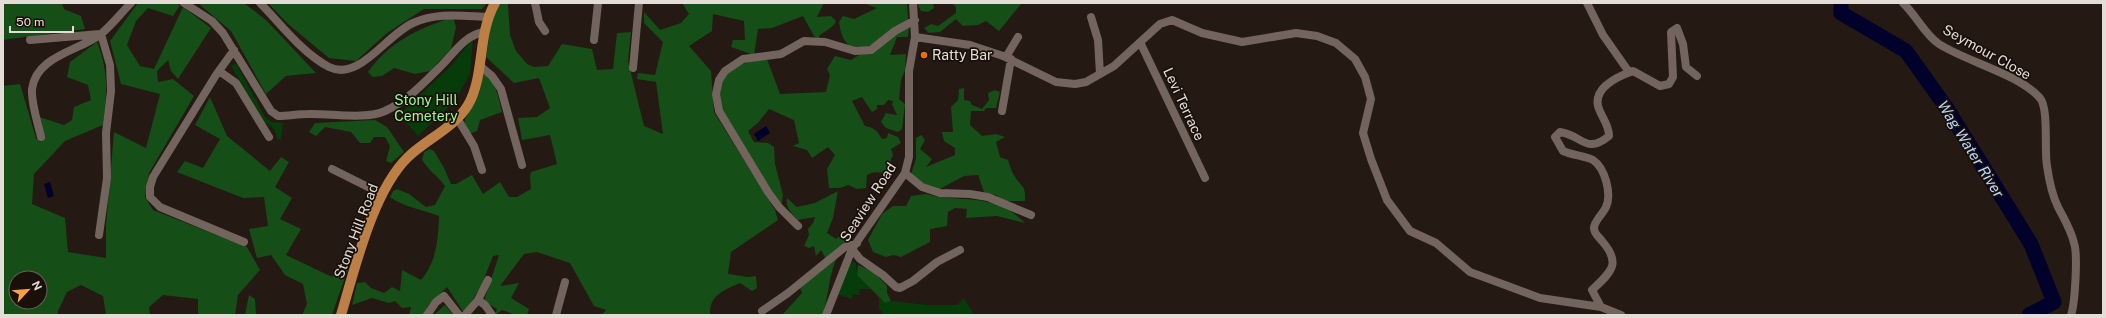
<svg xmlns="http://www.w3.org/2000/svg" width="2106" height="318" viewBox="0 0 2106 318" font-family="'Public Sans',sans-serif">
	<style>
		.green { fill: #063c09 }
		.forest { fill: #164e17; fill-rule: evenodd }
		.water { fill: #00002a }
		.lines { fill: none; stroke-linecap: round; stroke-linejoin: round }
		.river { stroke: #00002a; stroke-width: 15 }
		.street { stroke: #73655e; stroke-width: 8 }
		.primary { stroke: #bc7f45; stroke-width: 10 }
		.food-dot { fill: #e8710a; stroke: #1a100a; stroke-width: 1.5 }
		.labels { text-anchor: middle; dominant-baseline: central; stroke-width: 3.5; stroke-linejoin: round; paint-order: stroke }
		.street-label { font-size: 14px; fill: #e3dcd7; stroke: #1a100a }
		.poi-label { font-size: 14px; fill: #e3dcd7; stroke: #1a100a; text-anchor: start }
		.park-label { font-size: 14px; fill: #9af997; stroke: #1a100a }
		.water-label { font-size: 15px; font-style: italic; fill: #b8d7fe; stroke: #1a100a }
	</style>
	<rect width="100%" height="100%" fill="#241913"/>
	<path class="green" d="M473 38 470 74 454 102 418 136 399 115 452 65Z
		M236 63 265 117 272 122 283 123 281 140 277 139C276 129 272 126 263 122L231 66Z
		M849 261 856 263 857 275 871 289H860L859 295 853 294 852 299 837 294Z
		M879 297 885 303 891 301 928 305H957L964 298 974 315H885L879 309Z"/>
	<path class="forest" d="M3 3H62L64 9 81 16 85 29 3 40Z
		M138 3H175L180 5 173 16 148 8 136 21 127 45 140 66 154 69 183 7 211 28 178 79 171 71 168 60 157 71 158 82 173 79 194 96 149 173 145 197 153 210 247 247 260 270 238 295 235 315H198V299L163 295 149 307 150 315H106L103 296 81 285 67 292 58 311V315H3V86L20 84 36 138 40 142 44 136 39 117 64 125 72 120 74 107 91 100 88 85 67 77 70 62 97 42C109 72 107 93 103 125L65 141 34 174 32 204 65 218 68 252 106 258V225L114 132 146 148 160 94 121 84 110 41ZM16 278H40V302H16Z
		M202 3H244L266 20 316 73 286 76 266 94 231 31 200 5Z
		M268 3H487L482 9H424L387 33 356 61 329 58 288 24Z
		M682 3H824L817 17 831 16 836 21C832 29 826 30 819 36V39L814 36 803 16 772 28 758 29 754 55 731 47 733 40H745L744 21 713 14 712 31 689 46 711 71 714 112 775 210 778 220 731 252 728 274 748 277 756 276 757 288 752 291 740 283C724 290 709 295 710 315H602L606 310 594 306 570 263 537 252 524 254 500 286 519 283 511 298 529 309 527 315H516L502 310 495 315 497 309 484 301 499 255 493 256 481 286 464 313 447 287 428 306 423 315H409L411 307 402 308 395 301 389 303 372 298 352 305 357 283 365 282 371 288 384 293 392 287 400 291 402 270 421 280C437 261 438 239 439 216 423 210 402 206 390 197L393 191 397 189 409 194 426 207 435 205 445 186C438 176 429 171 422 160L424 152 430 149 434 151 444 168 451 184H456L472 175 483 194 500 182 509 197H517L531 189 530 176 531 172 557 164 550 135 522 140 518 118 537 117 550 108 539 78 514 83 486 57 492 18 499 4H508L510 35 516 51 527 64 534 67 548 66 562 44 592 49 597 70 613 69 617 33 631 32 628 61 644 126 663 134 656 82 637 79 638 73 655 75 663 42 644 23V12L660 30 681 23 689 14Z
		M867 3H907L908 19C887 36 846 74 839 22L843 16 854 19 877 8 868 5Z
		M917 3H933L934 8 928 12 921 11Z
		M952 3H1022L999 31 986 21 978 25 963 26 956 19 940 32 929 33 924 28 931 24 938 26 956 13V7Z
		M453 17 456 27 451 49 430 71 415 74 394 68 382 76 373 77 368 72C390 41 418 29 453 17Z
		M909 27 908 37H897L890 55 906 54 905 70 901 80 899 99 905 104 902 129 898 132 886 128 881 122 886 113 897 115 892 104 893 101 888 100 884 105H877V109L872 112 862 97 852 101 865 126C874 127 878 132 882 139L887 138 888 133 898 137 901 143 891 149 893 155C888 164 892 168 888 175 881 172 874 171 867 175L866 188 857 189 848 185 840 188H829L827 169 835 155 828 147 812 158 807 150 793 146 799 143 794 120 769 109 758 123 748 131 754 142 768 143 774 147 775 164 783 195 781 207 721 111C716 72 730 64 767 59L780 94 826 92 830 75 827 69 835 56 851 60 862 53Z
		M483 74C496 79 499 100 502 112L480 120 477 131 469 134 464 125 465 119 480 91Z
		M964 88V100L970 101 972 105 982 109 989 100 988 93 995 90 1000 92 996 108H986L984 111H971L970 125 982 136 996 134 1005 137 996 142 1000 157 1008 160C1010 165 1011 171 1014 175 1021 188 1026 184 1025 201H1004L996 195 984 192 978 175 964 176 938 190 925 188 910 177 916 159V138L921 135 925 140 920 149 932 159 926 167 955 155V148L944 141 942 132H953L951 107 958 100 959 89Z
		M210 97 227 136 270 171 281 157 289 162 275 187 292 198 280 219 301 229 286 255 332 277 344 256 351 260 332 315H302L307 304 303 284 285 275 271 255 257 258 249 229 268 226 264 197 243 198 177 172 185 161 203 168 220 139 195 125Z
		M375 120 387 127 404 152 391 163 386 161 390 146 385 137H374L370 143H360L351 132 325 127 316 136 309 132 315 123Z
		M838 191 833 218 827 233 836 239 846 230 851 228C849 243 837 254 833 268 828 284 828 300 822 315H782L802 293 799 285 811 276 825 257 821 250 816 256 814 246 809 248 804 246 809 235 808 229 813 223 815 217 798 220C792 214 785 207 787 198L797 207 815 203Z
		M926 194C964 204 994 191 1025 223L997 216 966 218 967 209 955 208 948 212 947 226 930 229V242L901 257 894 255 886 257 873 252 868 240 882 214 893 206H906L911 196Z
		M858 265 874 272 887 286V293L891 301 885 303 857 275Z
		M249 295 255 299 256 315H245Z
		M445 305 453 315H435V314Z"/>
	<path class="water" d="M766 126 770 133 758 141 754 134Z
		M50 182 54 196 48 198 44 184Z"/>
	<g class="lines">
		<path class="river" d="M1841 3V13L1906 51 1946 107 2031 244 2054 302 2029 315"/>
		<path class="street" d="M184 3 212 21 223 33 271 111 278 116C288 116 298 114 308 114 330 113 365 120 385 111 406 102 426 81 442 65 455 52 465 35 484 32
			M260 3C281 24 302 53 329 67 359 82 386 35 413 23 437 12 462 16 488 17
			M535 3 539 22 545 31
			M1587 3 1603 35 1629 72
			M1903 3C1916 15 1925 35 1939 44 1967 62 2019 74 2040 98 2049 109 2044 150 2047 166 2049 180 2052 195 2058 207 2064 219 2071 230 2074 243 2078 254 2075 304 2071 315
			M1091 17 1098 40 1100 74
			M915 37 970 45 1003 56 1056 82 1075 84 1086 82 1114 66 1160 24 1172 20 1202 33 1242 42 1296 33 1317 36 1336 43 1355 59 1365 77 1371 99 1363 133 1371 159 1387 200 1410 231 1436 243 1470 272 1540 298 1601 307 1621 315
			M30 40 100 34
			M594 40 598 3
			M1140 42 1205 178
			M234 50 216 75 153 177 150 187V197L160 207 244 242
			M1006 57 1018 37
			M479 65 492 76 501 89 522 165
			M633 68 639 3
			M219 71 236 83 269 137
			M1002 111 1011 59
			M457 118 474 146 482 170
			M41 137C38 123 31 104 32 89 36 56 79 51 101 34 112 25 121 13 131 3
			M332 169 382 194
			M905 173 922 187 940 193 970 194 988 197 1031 215
			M798 226 779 207 768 192 719 111 716 94 719 80 725 71 743 59 781 54 804 41 825 42 855 51 871 50 895 31 915 20
			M99 235 107 178 106 133 111 91 110 65 101 34
			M852 249 860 259 883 275 896 287 900 288 913 281 937 262 960 250
			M478 300 485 305 492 315
			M1601 307 1592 290C1611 272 1622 264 1602 241 1599 237 1594 234 1594 228 1594 221 1603 214 1606 207 1612 194 1605 168 1593 160 1585 156 1572 155 1563 151L1555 137 1560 132C1582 135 1586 155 1609 136 1609 124 1601 117 1598 106 1594 87 1619 76 1633 71L1660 86 1669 84 1673 77 1671 32 1677 28 1683 44 1686 67 1697 76
			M762 311 788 293 845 247 857 243
			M427 315 436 302 444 296 459 315
			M465 315 478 300 488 280
			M556 315 565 282
			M826 315 852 249 905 173 909 157V71L915 37 913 3"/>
		<path class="primary" d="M341 315C355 268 373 191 408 157 427 139 455 127 468 105 485 76 477 35 495 3"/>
	</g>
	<circle class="food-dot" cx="924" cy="55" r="4"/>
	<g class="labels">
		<g class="street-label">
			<text transform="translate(1987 52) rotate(29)">Seymour Close</text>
			<text transform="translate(1184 104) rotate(65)">Levi Terrace</text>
			<text transform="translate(868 202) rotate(-57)">Seaview Road</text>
			<text transform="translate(356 231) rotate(-69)">Stony Hill Road</text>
		</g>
		<g class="poi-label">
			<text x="932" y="55">Ratty Bar</text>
		</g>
		<g class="park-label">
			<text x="426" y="100">Stony Hill<tspan x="426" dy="16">Cemetery</tspan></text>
		</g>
		<g class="water-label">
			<text transform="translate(1971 149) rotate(58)">Wag Water River</text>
		</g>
	</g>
	<rect width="2106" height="318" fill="none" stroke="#e3dcd7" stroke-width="8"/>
	<g transform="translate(28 290) rotate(64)"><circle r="19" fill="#1a100a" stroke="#6a625c"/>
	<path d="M0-3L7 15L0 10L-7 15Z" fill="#f5a345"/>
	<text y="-6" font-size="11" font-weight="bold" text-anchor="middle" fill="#e3dcd7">N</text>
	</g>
	<path d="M10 26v6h63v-6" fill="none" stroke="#e3dcd7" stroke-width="2"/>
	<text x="16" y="26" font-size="12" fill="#e3dcd7" stroke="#1a100a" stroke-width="3" paint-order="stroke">50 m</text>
</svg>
